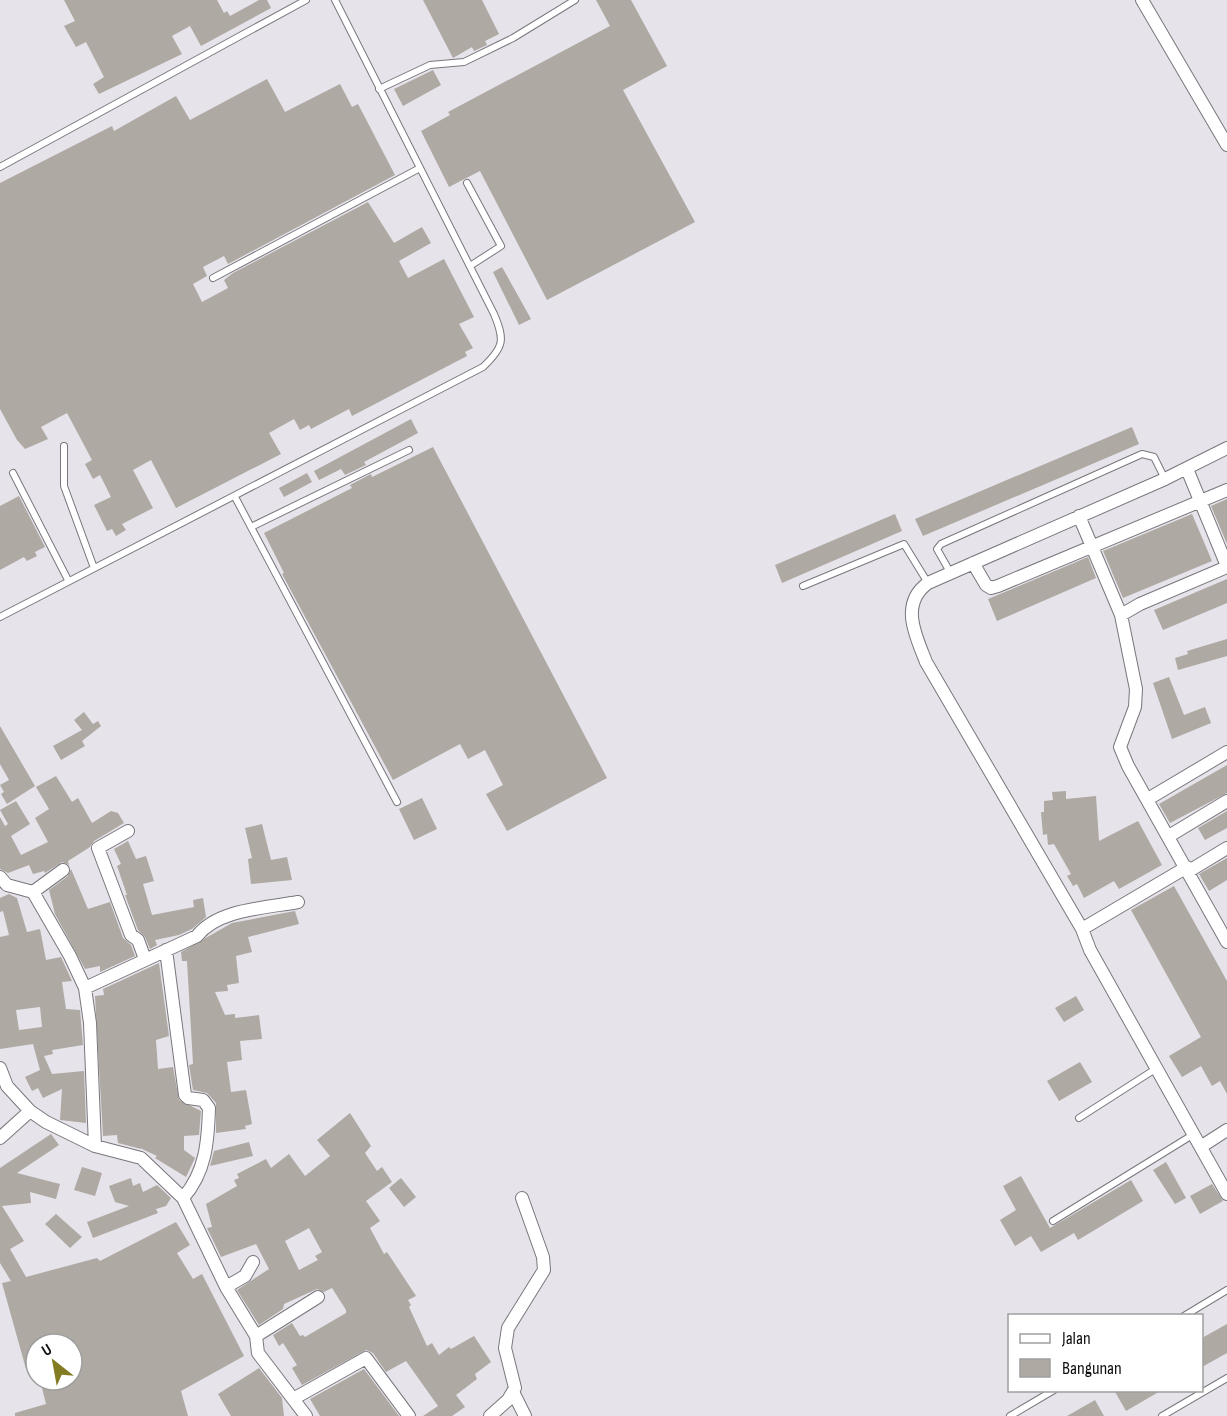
<svg xmlns="http://www.w3.org/2000/svg" width="1227" height="1416" viewBox="0 0 1227 1416" font-family="'Sofia Sans Condensed',sans-serif">
	<style>
		.building { fill: #aea9a3; fill-rule: evenodd }
		.lines { fill: none; stroke-linecap: round; stroke-linejoin: round }
		.lane-casing { stroke: #79767c; stroke-width: 8 }
		.street-casing { stroke: #79767c; stroke-width: 14 }
		.lane { stroke: #fff; stroke-width: 6 }
		.street { stroke: #fff; stroke-width: 12 }
	</style>
	<rect width="100%" height="100%" fill="#e6e3ea"/>
	<path class="building" d="M64 0H217L224 13 227 11 230 16 259 0H267L271 8 201 46 190 26 172 36 182 54 99 94 93 84 104 77 86 42 76 47 64 26 75 21Z
		M423 0H482L499 34 485 41 487 45 474 51 472 47 453 58Z
		M596 0H631L667 66 623 90 695 222 547 300 480 171 449 187 421 131 450 115 448 112 610 26Z
		M433 70 441 85 403 106 394 89Z
		M267 79 285 112 340 84 352 107 358 104 395 175 228 264 224 256 203 267 207 276 193 284 202 302 228 288 224 280 233 273 368 202 394 243 422 227 431 243 399 261 408 278 444 259 474 317 459 324 473 348 465 352 467 356 352 416 349 409 311 429 309 425 300 430 294 419 269 433 281 454 176 508 151 460 133 470 153 508 122 524 126 530 116 536 112 529 107 531 94 505 111 497 100 475 93 479 85 464 92 460 67 413 41 427 48 439 25 449 17 440 0 409V183L112 126 114 131 176 96 190 120Z
		M502 267 531 319 519 325 493 272Z
		M411 419 418 433 364 462 366 465 345 475 341 469 319 480 314 471Z
		M1132 427 1139 444 923 536 915 519Z
		M433 447 607 778 507 831 486 794 503 785 485 750 468 759 460 744 393 780 282 574 284 573 264 533 352 488 350 485 371 474 372 477Z
		M307 473 312 482 284 497 279 488Z
		M19 496 45 547 35 552 37 556 27 561 24 557 0 570V506Z
		M1227 499V544L1211 506Z
		M895 514 902 531 782 583 775 565Z
		M1192 514 1212 561 1123 598 1103 551Z
		M1088 557 1096 578 997 621 988 599Z
		M1227 579V603L1163 630 1154 610Z
		M1227 639V656L1178 670 1175 658 1188 654 1187 651Z
		M1169 677 1184 715 1205 707 1211 723 1172 739 1153 683Z
		M84 712 93 724 98 721 101 726 82 741 85 746 61 760 53 746 82 730 74 720Z
		M0 726 35 786 7 804 1 794 4 792 0 785 9 780 0 764Z
		M1227 765V793L1170 823 1159 804Z
		M56 776 72 802 78 798 92 823 111 811 118 813 124 823 94 841 90 847 68 861 69 865 62 862 45 873 44 871 33 874 29 865 8 873 0 869V817L5 826 8 824 0 810 16 801 30 824 11 836 21 855 48 842 35 818 49 809 36 787Z
		M1066 791V799L1096 796 1099 841 1138 821 1162 865 1119 889 1114 881 1084 898 1077 884 1073 886 1067 876 1071 874 1054 844 1048 845 1047 834 1043 835 1041 812H1044V801L1053 800 1052 792Z
		M422 798 437 829 414 840 399 809Z
		M1227 811V828L1205 840 1198 828Z
		M262 824 271 860 287 857 292 880 251 884 248 859 252 858 245 828Z
		M128 841 136 859 146 856 154 881 143 884 152 915 194 907 193 900 203 898 206 917 192 929 179 935 155 940 157 945 150 949 145 937 138 930 125 895H127L117 866 121 864 114 849Z
		M1227 858V880L1209 891 1199 874Z
		M71 869 88 909 110 902 123 938 131 945 135 956 100 972V966L85 969 55 914 49 890 68 876Z
		M1174 886 1227 981V1094L1220 1081 1212 1086 1201 1066 1182 1077 1169 1056 1201 1037 1131 910Z
		M9 894 17 898 27 932 40 929 46 960 61 957 72 981 62 982 66 1009 80 1010 83 1045 52 1050 53 1054 44 1056 52 1074 84 1071 86 1123 60 1120 62 1089 43 1098 38 1088 32 1091 25 1077 40 1070 33 1044 0 1049V937L9 935 3 911 0 912V898ZM40 1007 42 1027 19 1030 16 1010Z
		M295 911 299 924 248 937 252 952 236 956 239 983 227 985 228 991 215 992 225 1015 235 1014V1018L259 1015 262 1039 240 1041 242 1060 227 1062 231 1092 246 1090 252 1124 245 1126 246 1129 216 1133V1103L207 1093 193 1090 189 1065 193 1064 187 961H182L181 952 232 923Z
		M159 963 169 1036 156 1040 158 1069 173 1067 179 1100 201 1111 199 1135 184 1136V1150L195 1158 186 1177 155 1158 157 1156 140 1148 141 1149 118 1143 117 1135 103 1136 95 996 104 995 103 989Z
		M1076 996 1084 1010 1064 1022 1055 1008Z
		M1080 1062 1092 1082 1059 1101 1047 1081Z
		M350 1113 371 1146 365 1153 377 1171 382 1167 392 1182 366 1201 380 1221 370 1228 384 1254 387 1252 416 1296 408 1300 411 1305 409 1307 427 1346 432 1343 439 1355 449 1347 451 1349 474 1336 491 1362 475 1374 477 1379 456 1395 465 1407 452 1416H423L438 1406 406 1361 386 1372 373 1353 366 1350 302 1385 292 1368 297 1365 283 1343 279 1346 273 1335 292 1323 300 1336 303 1335 305 1337 346 1313V1310L332 1288 324 1292 317 1289 284 1304 283 1309 259 1325 237 1290 269 1269 256 1244 221 1257 207 1228 212 1227 206 1204 237 1186 234 1180 239 1178 237 1174 266 1159 271 1168 289 1154 305 1176 330 1156 317 1140ZM309 1228 322 1252 315 1256 318 1260 299 1270 285 1241Z
		M51 1134 59 1145 17 1173 60 1184 56 1199 30 1192 31 1203 2 1206 24 1241 10 1249 26 1277 97 1258 100 1261 176 1222 190 1245 177 1253 193 1279 202 1274 244 1356 181 1391 188 1416H15V1413L46 1404 40 1380H72V1344H36V1366L26 1369 2 1283 11 1281 0 1263V1168Z
		M249 1142 253 1156 210 1166 214 1151Z
		M1166 1162 1186 1198 1175 1204 1153 1170Z
		M82 1167 102 1173 95 1196 74 1190Z
		M1021 1176 1050 1228 1131 1180 1143 1201 1078 1240 1074 1233 1041 1252 1031 1236 1015 1246 1000 1220 1016 1210 1003 1186Z
		M131 1178 133 1186 140 1183 143 1192 157 1185 171 1198 166 1206 156 1209 158 1213 93 1238 87 1222 129 1206 115 1202 109 1186Z
		M401 1178 416 1197 404 1207 389 1188Z
		M1212 1184 1223 1201 1200 1214 1190 1196Z
		M56 1214 82 1237 70 1248 45 1224Z
		M1227 1324V1353L1202 1367V1338Z
		M259 1368 282 1398 284 1416H231L218 1394Z
		M364 1369 399 1416H320L310 1399Z
		M1114 1390H1162L1126 1411Z
		M1095 1400 1104 1416H1067Z"/>
	<g class="lines">
		<g class="lane-casing">
			<path id="lane" d="M379 89 430 65 464 62 513 38 575 0
				M0 167 306 0
				M467 183 501 246 470 266
				M213 278 420 168
				M64 446V486L94 568
				M13 473 68 580
				M235 497 397 802
				M251 527 409 450
				M950 572 937 549 941 544 1142 454 1154 457 1165 479
				M803 586 904 544 928 583
				M0 617 483 367C504 347 505 340 494 314L335 0
				M1079 1118 1157 1068
				M1053 1221 1194 1134
				M1184 1316 1227 1290
				M1010 1416 1054 1390
				M1162 1416 1227 1378"/>
		</g>
		<g class="street-casing">
			<path id="street" d="M1142 0 1227 145
				M1227 448 1165 479 928 583C899 604 916 636 926 662L1082 929 1090 950 1227 1194
				M1187 469 1227 566
				M1079 516 1121 615
				M973 563 986 585 991 588 998 586 1227 490
				M1227 567 1140 604 1121 615 1136 689 1135 707 1120 747 1128 766 1227 942
				M1148 799 1227 752
				M128 831 98 848 131 935 138 940 145 959
				M1169 836 1227 801
				M1189 871 1227 848
				M0 877 7 885 33 892 70 956 85 988
				M33 892 63 870
				M1082 929 1187 867
				M166 950 185 1095 188 1098 203 1100 209 1108C208 1141 206 1172 183 1198
				M0 1068 7 1086 30 1111 46 1122 95 1146 141 1158 183 1198 226 1287 256 1336 258 1353 306 1416
				M0 1138 30 1111
				M95 1146 90 1023 85 988 197 936C218 909 266 908 298 902
				M1202 1146 1227 1130
				M226 1287 245 1276 253 1262
				M256 1336 318 1297
				M514 1394 525 1416
				M293 1399 366 1358 409 1416
				M490 1416 508 1400 515 1388 505 1348 508 1328 544 1270 543 1257 522 1198"/>
		</g>
		<use href="#lane" class="lane"/>
		<use href="#street" class="street"/>
	</g>
	<rect x="1008" y="1314" width="195" height="78" fill="#ffffff" stroke="#9f9e9f" stroke-width="1.5"/>
	<rect x="1020" y="1334" width="30" height="9" fill="#ffffff" stroke="#9f9e9f" stroke-width="1.5"/>
	<text x="1062" y="1344" font-size="18" fill="#0e0d0f">Jalan</text>
	<rect x="1020" y="1359" width="30" height="18" fill="#aea9a3" stroke="#9f9e9f" stroke-width="1.5"/>
	<text x="1062" y="1374" font-size="18" fill="#0e0d0f">Bangunan</text>
	<g transform="translate(54 1362) rotate(329)"><circle r="28" fill="#ffffff" stroke="#9f9e9f" stroke-width="1.5"/>
	<path d="M0-4.5L10 22L0 15L-10 22Z" fill="#847c22"/>
	<text y="-9" font-size="16" font-weight="bold" text-anchor="middle" fill="#0e0d0f">U</text>
	</g>
</svg>
